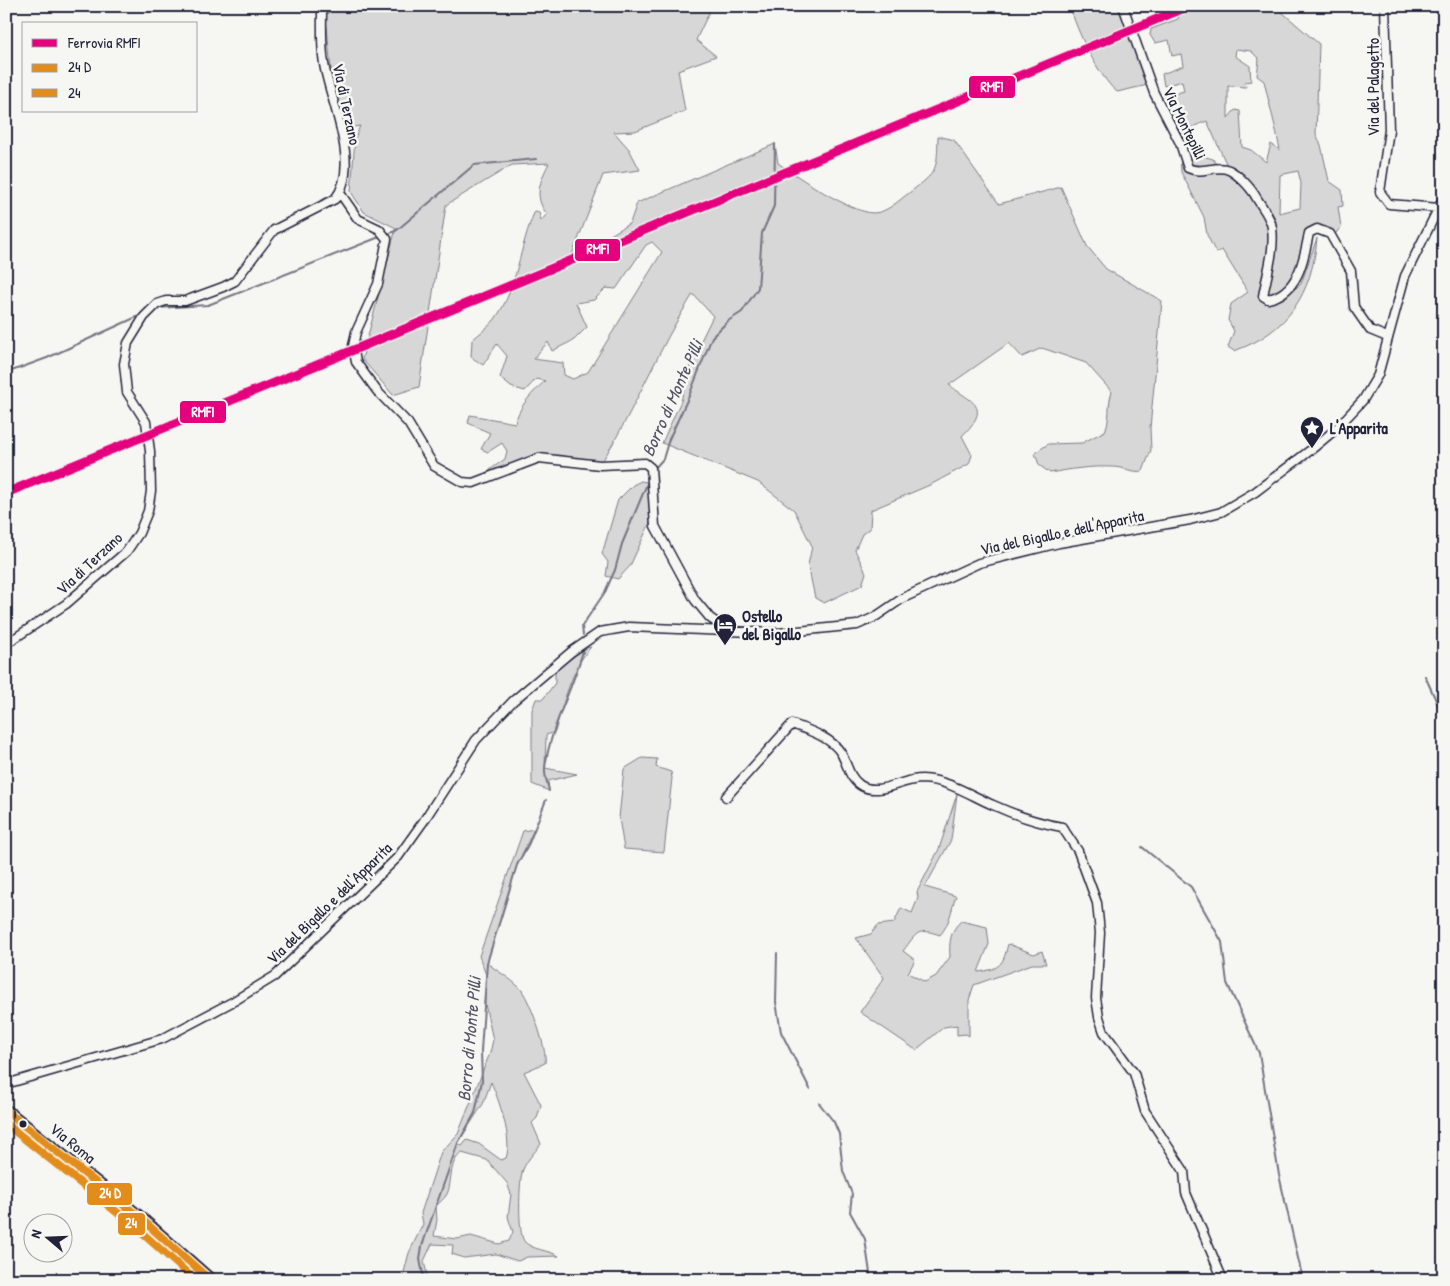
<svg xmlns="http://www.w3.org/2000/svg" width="1450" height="1286" viewBox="0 0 1450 1286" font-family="'Patrick Hand',sans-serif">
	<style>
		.green { fill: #d7d7d7; stroke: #7c7c89; fill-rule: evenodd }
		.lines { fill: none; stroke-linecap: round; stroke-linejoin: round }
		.stream { stroke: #757583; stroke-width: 2 }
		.minor-casing { stroke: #22223b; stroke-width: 11 }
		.secondary-casing { stroke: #22223b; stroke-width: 15 }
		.minor { stroke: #f6f6f2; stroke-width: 8 }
		.secondary { stroke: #f6f6f2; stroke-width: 11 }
		.bus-1-casing { stroke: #f6f6f2; stroke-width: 11 }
		.bus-2-casing { stroke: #f6f6f2; stroke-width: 11 }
		.bus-1 { stroke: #e28c1b; stroke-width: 8 }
		.bus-2 { stroke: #e28c1b; stroke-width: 8 }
		.rail-1-casing { stroke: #f6f6f2; stroke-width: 12 }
		.rail-1 { stroke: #e5007d; stroke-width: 9 }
		.bus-dot { fill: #22223b; stroke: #f6f6f2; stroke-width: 2 }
		.labels { text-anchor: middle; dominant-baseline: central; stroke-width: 5; stroke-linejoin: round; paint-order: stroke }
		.street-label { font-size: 16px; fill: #22223b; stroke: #f6f6f2 }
		.poi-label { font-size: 16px; font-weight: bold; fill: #22223b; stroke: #f6f6f2; text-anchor: start }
		.water-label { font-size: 18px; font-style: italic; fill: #535365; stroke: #f6f6f2 }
		.line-badge { stroke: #f6f6f2; stroke-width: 2 }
		.badge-label { font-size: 14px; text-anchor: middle; font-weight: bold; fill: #fff }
	</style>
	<rect width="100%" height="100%" fill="#f6f6f2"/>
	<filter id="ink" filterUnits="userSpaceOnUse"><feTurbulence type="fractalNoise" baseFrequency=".02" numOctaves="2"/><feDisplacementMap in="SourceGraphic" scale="10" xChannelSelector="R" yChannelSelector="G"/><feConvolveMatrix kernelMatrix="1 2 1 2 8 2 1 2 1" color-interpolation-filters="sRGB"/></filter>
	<g filter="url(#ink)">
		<path class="green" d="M316 6H712L696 40 716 56 678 70 685 111 635 131 614 132 629 149 640 170 603 175 570 260 630 223 637 203 775 144 778 163C798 177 850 212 873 213 887 213 899 200 909 193 938 171 937 171 938 136L954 140 999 204 1061 187 1087 246 1106 269 1162 301 1150 428 1151 450 1143 471C1133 473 1123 467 1112 467 1091 466 1071 469 1050 473L1039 465 1035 453 1048 444 1082 443 1105 431C1111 417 1107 406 1112 392L1086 363 1042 348 1022 357 1009 343 949 385C973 403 992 406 962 436L972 455 969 464 932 484 871 510 870 529 862 534 855 550 866 573 862 585 824 603 815 598 808 565 812 546 794 510 758 482 662 443 681 401 691 361 713 316 693 294C658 349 635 410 600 465L539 458 480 477 505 459 507 451 502 443 488 452 481 449 490 433 468 423 470 415 515 423C520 405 531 394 545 381L536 379 525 391 511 387 500 378 507 356 497 344 483 365 471 357 472 340C480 333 489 327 495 319 518 288 519 246 535 211L539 212 541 221 547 214C533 197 540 181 549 163L512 165 446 205 419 387 393 395 362 359 396 228 364 212 351 192 355 138 360 126 344 129 332 72 343 70H331L327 27 316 11ZM652 242 662 252 588 372 573 379 564 375 563 363 533 359 548 342 552 351 574 340 587 327 576 303 594 300 606 288 616 289 646 245Z
			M1070 6H1123L1152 84 1117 92C1099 77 1076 30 1070 6Z
			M1182 6H1275L1319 44 1316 134 1321 145 1329 181 1342 190 1343 206 1338 207 1341 227 1332 238 1330 234 1309 233 1296 282 1275 298H1283L1301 284 1317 238C1312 294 1288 332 1234 351L1228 347 1234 331 1228 320 1231 304 1248 292 1222 250 1216 253 1207 235 1204 217 1181 172 1180 153 1185 141 1167 107 1177 93 1184 91 1182 81 1164 86 1162 74 1183 66 1181 54 1172 56 1169 40 1155 43 1150 35 1151 29 1178 19ZM1236 49 1251 51 1259 59 1257 76 1264 81C1269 104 1276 127 1280 150L1271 144 1266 162 1251 150 1242 147 1240 111 1235 110 1228 118V86L1246 87 1245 82 1251 81 1250 66 1235 56ZM1207 121 1229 170 1218 168 1213 159 1199 155 1191 148 1187 129ZM1298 171 1301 183 1300 208 1279 213 1280 175Z
			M641 481 652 483 653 516 630 566 618 579 606 576 608 562 602 554 618 500 633 485Z
			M591 647C573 665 562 707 555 732L546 735 545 768 577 774 548 781 549 791 532 784V710L536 699H543L555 683V670L586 648Z
			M642 758 657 759 656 767 671 772 672 778 664 852 624 849 619 818 624 769Z
			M957 794 951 840 925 887 956 896C951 910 950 924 940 935 917 927 917 933 903 951L915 960 908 973 925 982 936 976 950 957C949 942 950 931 961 921L987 927 989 944 978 972C1000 969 1003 965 1008 944L1034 954 1042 951 1046 964H1032L974 985 969 1000V1036L966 1034 957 1035V1025L944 1027 916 1050 860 1012 884 978 856 938 871 934 878 925 894 923 901 908 912 913 918 898 917 892 939 849Z
			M534 829 517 865 487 963C497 971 510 978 519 987 529 996 548 1051 545 1063L524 1072 541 1105 537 1118 532 1123 541 1144C535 1152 524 1163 522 1173 519 1184 518 1233 524 1241 531 1250 549 1250 559 1256L527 1257 518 1261 496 1254 464 1258 452 1254 453 1245 432 1244 424 1261 428 1280H415L414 1276 410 1280H402L409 1253 423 1224 421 1213 441 1152 458 1134 490 1053 493 1040 485 1004 486 975 479 956 523 831ZM491 1082C499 1100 513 1140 506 1158L501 1160 479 1144 467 1140 462 1146 458 1143 483 1104ZM462 1153 487 1160 507 1183 511 1194 508 1217 513 1232 509 1241 499 1244 471 1236 457 1239 434 1236 437 1220 436 1206C439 1203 445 1198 447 1194 453 1181 448 1162 462 1153Z"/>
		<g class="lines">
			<path class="stream" d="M386 235 397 230 474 165 536 159
				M157 308 208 305 382 236
				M6 373 47 358 141 315
				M654 469 663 459 669 439 689 396 712 337 728 321 742 312 758 288 762 233 774 206 775 144
				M583 635 582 626 605 592 615 570 622 544 649 479
				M1425 676 1444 718
				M549 791C548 784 544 776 545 768 550 726 574 688 584 647
				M1142 847 1191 887 1222 942 1227 983 1259 1053 1279 1175 1303 1280
				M777 953 776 1002 781 1032 810 1089
				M819 1103 834 1122 839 1134 843 1171 852 1194 850 1212 865 1239 871 1280
				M424 1280 420 1259 422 1246 458 1143 475 1113 482 1081 481 1051 487 963 517 865 529 843 546 800"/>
			<g class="minor-casing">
				<path id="minor" d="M1123 6 1154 93 1180 143 1188 168C1202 175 1216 164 1229 170 1239 175 1251 188 1256 197 1261 206 1271 217 1272 228 1275 250 1267 274 1263 296L1268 299C1299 293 1304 258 1309 233L1317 229 1330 234 1351 271 1354 307 1370 330 1387 337
					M1385 6 1389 130 1380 192 1389 204 1439 208
					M340 193 358 219 379 229 387 239 378 284 356 332 353 346 356 362 377 391 408 423 434 466 462 482 473 483 539 458 600 465 645 463 651 468 655 526 695 600 710 618 730 632
					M6 644 66 604 127 551 139 533 148 511 151 491 150 451 146 422 127 392 124 364 128 343 144 317 157 304 166 301H185L223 287 235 281 274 230 335 199C362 166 330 101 324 64 321 46 322 25 322 6
					M726 797 792 724C808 730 831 737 841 753 847 763 849 778 860 785 878 797 901 779 922 779 949 780 970 795 993 805 1015 815 1039 823 1062 827L1078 851 1097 903 1100 933 1096 998 1099 1017 1104 1032 1134 1073 1145 1111 1184 1171 1186 1193 1223 1280
					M6 1084 162 1039 234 1001 275 976 398 857 423 822 476 740 513 701 571 652 600 632 629 627 779 633 857 625 875 617 903 598 979 563 1059 543 1190 520 1221 512 1255 492 1312 449 1336 429 1363 400 1378 375 1405 276 1444 197
					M1442 1280 1444 1279"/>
			</g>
			<g class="secondary-casing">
				<path id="secondary" d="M6 1111 139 1217 210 1280"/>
			</g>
			<use href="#minor" class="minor"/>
			<use href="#secondary" class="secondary"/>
			<g class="bus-1-casing">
				<path id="bus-1" d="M6 1111 139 1217 210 1280"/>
			</g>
			<g class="bus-2-casing">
				<path id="bus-2" d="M6 1124 133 1225 195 1280"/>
			</g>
			<use href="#bus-1" class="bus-1"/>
			<use href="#bus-2" class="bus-2"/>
			<g class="rail-1-casing">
				<path id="rail-1" d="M6 493 1189 6"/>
			</g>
			<use href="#rail-1" class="rail-1"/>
		</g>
	</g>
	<defs>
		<g id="sight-pin" transform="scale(1.25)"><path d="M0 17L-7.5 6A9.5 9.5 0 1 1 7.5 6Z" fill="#22223b" stroke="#f6f6f2"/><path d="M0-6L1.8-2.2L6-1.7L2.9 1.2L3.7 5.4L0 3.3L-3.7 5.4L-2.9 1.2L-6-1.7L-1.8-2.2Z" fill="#fff"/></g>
		<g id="hotel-pin" transform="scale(1.25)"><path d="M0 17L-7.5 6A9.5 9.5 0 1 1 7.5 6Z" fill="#22223b" stroke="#f6f6f2"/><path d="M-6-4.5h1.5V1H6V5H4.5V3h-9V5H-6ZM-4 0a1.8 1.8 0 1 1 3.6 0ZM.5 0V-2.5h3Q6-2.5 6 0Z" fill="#fff"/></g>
	</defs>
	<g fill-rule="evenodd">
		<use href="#sight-pin" x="1312" y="428"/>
		<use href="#hotel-pin" x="725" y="625"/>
	</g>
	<circle class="bus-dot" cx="23" cy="1124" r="4.5"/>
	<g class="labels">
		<g class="street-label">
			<text transform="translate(1373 87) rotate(-90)">Via del Palagetto</text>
			<text transform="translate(347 104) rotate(78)">Via di Terzano</text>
			<text transform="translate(1185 123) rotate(64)">Via Montepilli</text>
			<text transform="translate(1062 532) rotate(-12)">Via del Bigallo e dell'Apparita</text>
			<text transform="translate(89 563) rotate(-43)">Via di Terzano</text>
			<text transform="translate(329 903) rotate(-44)">Via del Bigallo e dell'Apparita</text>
			<text transform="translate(73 1143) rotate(39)">Via Roma</text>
		</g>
		<g class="poi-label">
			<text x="1330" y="428">L'Apparita</text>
			<text x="742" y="616">Ostello<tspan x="742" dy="18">del Bigallo</tspan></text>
		</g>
		<g class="water-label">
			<text transform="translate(672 398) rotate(-66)">Borro di Monte Pilli</text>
			<text transform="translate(469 1039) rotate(-85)">Borro di Monte Pilli</text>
		</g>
	</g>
	<g class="line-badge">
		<rect x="968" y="75" width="48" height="24" rx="5" fill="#e5007d"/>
		<rect x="574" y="238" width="47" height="24" rx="5" fill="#e5007d"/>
		<rect x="179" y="400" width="48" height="24" rx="5" fill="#e5007d"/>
		<rect x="86" y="1182" width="47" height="24" rx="5" fill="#e28c1b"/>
		<rect x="117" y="1212" width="29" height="24" rx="5" fill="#e28c1b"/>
	</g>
	<g class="badge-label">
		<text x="992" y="92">RMFI</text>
		<text x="598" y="254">RMFI</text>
		<text x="203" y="417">RMFI</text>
		<text x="110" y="1198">24 D</text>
		<text x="131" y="1228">24</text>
	</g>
	<rect width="1450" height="1286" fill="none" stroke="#f6f6f2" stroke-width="25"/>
	<rect x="12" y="12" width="1425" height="1261" fill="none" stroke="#22223b" stroke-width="2" filter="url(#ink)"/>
	<rect x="22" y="22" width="175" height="90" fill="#f6f6f2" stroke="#a1a1a9"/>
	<rect x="32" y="39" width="25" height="8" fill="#e5007d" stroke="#a1a1a9"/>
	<text x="68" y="48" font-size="15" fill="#22223b">Ferrovia RMFI</text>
	<rect x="32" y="64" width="25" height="8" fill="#e28c1b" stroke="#a1a1a9"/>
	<text x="68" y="72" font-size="15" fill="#22223b">24 D</text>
	<rect x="32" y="89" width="25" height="8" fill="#e28c1b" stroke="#a1a1a9"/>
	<text x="68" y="98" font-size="15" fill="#22223b">24</text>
	<g transform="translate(48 1238) rotate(289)"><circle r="24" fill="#f6f6f2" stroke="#a1a1a9"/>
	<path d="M0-4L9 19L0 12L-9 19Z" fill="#22223b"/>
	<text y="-8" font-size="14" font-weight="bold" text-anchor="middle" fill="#22223b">N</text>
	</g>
</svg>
